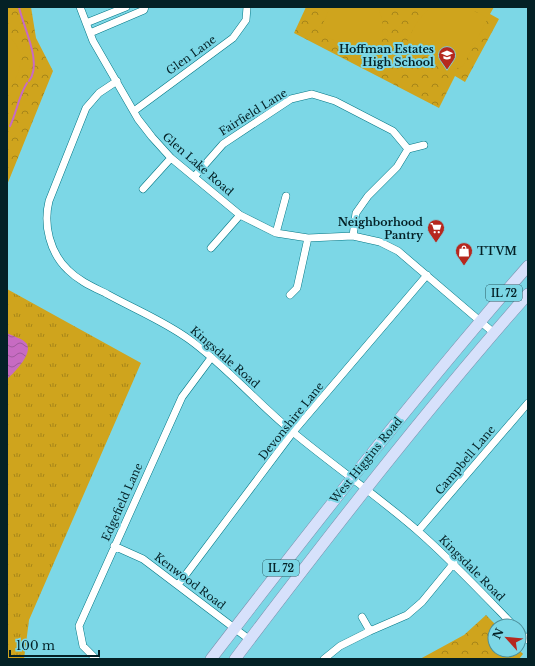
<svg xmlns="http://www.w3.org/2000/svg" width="535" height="666" viewBox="0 0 535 666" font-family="'Libre Baskerville',serif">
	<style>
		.grass { fill: url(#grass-tufts) }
		.park { fill: url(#park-crowns) }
		.pitch { fill: #cfa41d }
		.water { fill: url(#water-waves) }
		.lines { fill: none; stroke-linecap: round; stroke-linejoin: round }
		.stream { stroke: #c76bc2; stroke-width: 2 }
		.minor-casing { stroke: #027785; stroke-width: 8 }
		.primary-casing { stroke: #7c91ae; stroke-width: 12 }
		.minor { stroke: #fff; stroke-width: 7 }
		.primary { stroke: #d7e1fb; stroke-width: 11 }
		.labels { text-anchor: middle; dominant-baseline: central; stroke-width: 4; stroke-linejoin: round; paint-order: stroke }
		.shield { fill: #7cd7e6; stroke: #285860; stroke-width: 1 }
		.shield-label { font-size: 10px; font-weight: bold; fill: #042126 }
		.poi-label { font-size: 11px; font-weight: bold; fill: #042126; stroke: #7cd7e6; text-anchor: end }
		.street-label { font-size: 11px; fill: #042126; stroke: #7cd7e6 }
	</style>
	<defs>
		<pattern id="grass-tufts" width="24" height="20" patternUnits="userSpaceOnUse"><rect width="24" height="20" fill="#cfa41d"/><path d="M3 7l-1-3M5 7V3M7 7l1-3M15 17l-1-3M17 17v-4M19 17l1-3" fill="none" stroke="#a68519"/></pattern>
		<pattern id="park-crowns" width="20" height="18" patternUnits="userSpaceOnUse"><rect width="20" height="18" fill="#cfa41d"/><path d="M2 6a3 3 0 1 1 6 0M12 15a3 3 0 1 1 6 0" fill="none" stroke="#a68519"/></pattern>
		<pattern id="water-waves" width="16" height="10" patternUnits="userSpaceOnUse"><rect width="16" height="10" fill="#c76bc2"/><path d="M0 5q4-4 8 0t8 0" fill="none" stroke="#9f589d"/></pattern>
	</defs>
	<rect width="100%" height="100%" fill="#7cd7e6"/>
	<path class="grass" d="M7 289 141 363 29 620 24 659H7Z"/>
	<path class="park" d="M7 7H31L36 38 53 71 7 185Z
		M306 7H494L490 14 499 19 465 82 455 76 439 108 294 33Z
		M486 615 497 626H495V650H519L523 654 519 659H420L464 635Z"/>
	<path class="pitch" d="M330 7H378C386 26 384 42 375 60L319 33Z
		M434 7H466L488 18 463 66 452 70 405 46C412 32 419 13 434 7Z
		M7 34C12 39 18 46 20 53 23 64 15 84 7 92Z"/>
	<path class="water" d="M7 333C12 336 21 338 25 342 36 351 14 373 7 379Z"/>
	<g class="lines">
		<path class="stream" d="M19 7C23 27 43 63 29 81
			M10 126C17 112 18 97 27 83"/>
		<g class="minor-casing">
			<path id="minor" d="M80 7 93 41 138 119 152 137 171 158 240 215 276 233 308 238 353 236 380 242 398 251 494 333
				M86 23 126 7
				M90 33 144 10 145 7
				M117 81 99 93 86 108 49 201C43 225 50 253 68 270 79 281 93 287 107 294 134 309 164 321 190 340 227 367 258 404 294 433 335 467 379 497 419 532 453 562 483 594 514 626
				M134 111 233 38 246 20 247 7
				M408 149 424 145
				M194 177 223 144 291 99 312 94 335 101 393 131 408 149
				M143 189 171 158
				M276 233 286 196
				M353 236 356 213 368 196 397 167 408 149
				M211 248 240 215
				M290 295 297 288 308 238
				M418 531 528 403
				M114 546 143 559 250 640
				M178 585 293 432 427 275
				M362 617 370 631
				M519 631 528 640
				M96 659 83 646 79 626 182 397 211 358
				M324 659 340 646 370 631 407 615 422 602 454 563"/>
		</g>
		<g class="primary-casing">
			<path id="primary" d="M211 659C314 525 417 393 528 266
				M235 659C329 535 425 411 528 294"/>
		</g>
		<use href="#minor" class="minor"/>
		<use href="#primary" class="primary"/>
	</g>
	<defs>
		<g id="school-pin" transform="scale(0.9)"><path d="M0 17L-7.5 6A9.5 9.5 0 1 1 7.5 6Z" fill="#b6281e" stroke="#7cd7e6"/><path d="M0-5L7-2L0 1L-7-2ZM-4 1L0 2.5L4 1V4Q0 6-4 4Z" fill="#fff"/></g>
		<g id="supermarket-pin" transform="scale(0.9)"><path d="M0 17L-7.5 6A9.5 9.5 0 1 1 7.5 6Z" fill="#b6281e" stroke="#7cd7e6"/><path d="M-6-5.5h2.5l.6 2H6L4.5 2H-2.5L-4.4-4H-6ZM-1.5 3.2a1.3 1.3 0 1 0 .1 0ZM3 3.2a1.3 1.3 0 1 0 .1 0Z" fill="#fff"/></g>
		<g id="shop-pin" transform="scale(0.9)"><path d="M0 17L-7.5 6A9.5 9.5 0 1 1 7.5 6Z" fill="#b6281e" stroke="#7cd7e6"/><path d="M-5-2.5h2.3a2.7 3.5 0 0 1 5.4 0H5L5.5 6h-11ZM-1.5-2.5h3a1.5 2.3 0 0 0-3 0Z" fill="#fff"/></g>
	</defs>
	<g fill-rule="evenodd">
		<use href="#school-pin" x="447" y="55"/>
		<use href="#supermarket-pin" x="436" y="228"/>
		<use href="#shop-pin" x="464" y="251"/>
	</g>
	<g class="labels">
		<g class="shield">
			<rect x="486" y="285" width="36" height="16" rx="3"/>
			<rect x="263" y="560" width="36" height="16" rx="3"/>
		</g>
		<g class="shield-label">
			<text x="504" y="293">IL 72</text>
			<text x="281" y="568">IL 72</text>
		</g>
		<g class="poi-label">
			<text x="434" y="49">Hoffman Estates<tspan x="434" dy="13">High School</tspan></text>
			<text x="423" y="222">Neighborhood<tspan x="423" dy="13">Pantry</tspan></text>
			<text x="477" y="251" text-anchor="start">TTVM</text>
		</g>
		<g class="street-label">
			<text transform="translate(191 55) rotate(-36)">Glen Lane</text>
			<text transform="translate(253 112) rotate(-32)">Fairfield Lane</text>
			<text transform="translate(198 164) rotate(41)">Glen Lake Road</text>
			<text transform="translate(225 357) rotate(41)">Kingsdale Road</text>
			<text transform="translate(291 421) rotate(-51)">Devonshire Lane</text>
			<text transform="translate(366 460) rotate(-51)">West Higgins Road</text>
			<text transform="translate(465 460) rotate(-50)">Campbell Lane</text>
			<text transform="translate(122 502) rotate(-66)">Edgefield Lane</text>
			<text transform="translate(472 568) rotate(45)">Kingsdale Road</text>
			<text transform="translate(190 581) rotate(37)">Kenwood Road</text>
		</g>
	</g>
	<rect width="535" height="666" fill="none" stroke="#042126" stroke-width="16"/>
	<g transform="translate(507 638) rotate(297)"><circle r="19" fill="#7cd7e6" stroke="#4c8e99"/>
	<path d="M0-3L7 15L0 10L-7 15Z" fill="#b6281e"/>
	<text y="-6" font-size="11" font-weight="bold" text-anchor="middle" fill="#042126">N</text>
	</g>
	<path d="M10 650v6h89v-6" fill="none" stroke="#042126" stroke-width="2"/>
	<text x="16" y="650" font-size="12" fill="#042126" stroke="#7cd7e6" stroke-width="3" paint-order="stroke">100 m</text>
</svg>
